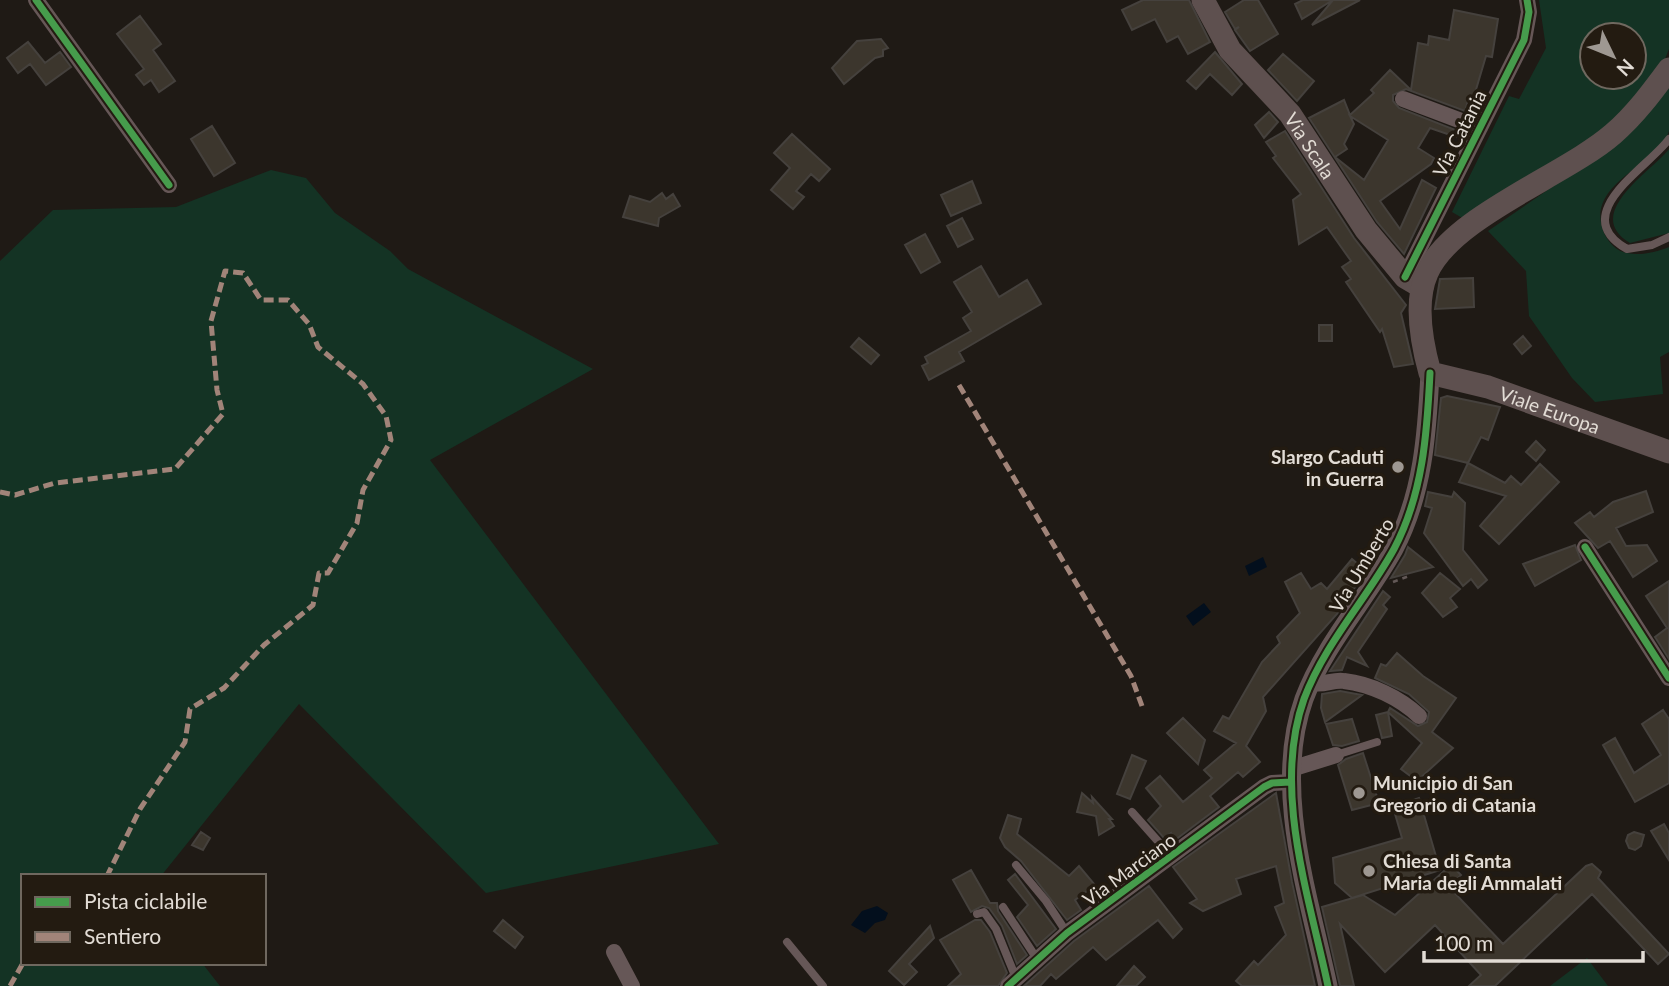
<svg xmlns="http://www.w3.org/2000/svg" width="1669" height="986" viewBox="0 0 1669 986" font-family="Lato,sans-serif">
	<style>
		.green { fill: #143324; fill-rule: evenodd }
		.water { fill: #030f1d }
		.building { fill: #3c362d; stroke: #45413d; stroke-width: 2; fill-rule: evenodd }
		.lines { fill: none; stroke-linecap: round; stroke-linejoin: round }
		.path { stroke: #625856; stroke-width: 2.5; stroke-dasharray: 5 5; stroke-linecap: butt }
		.service { stroke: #665757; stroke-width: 8 }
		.minor { stroke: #665757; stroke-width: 16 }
		.tertiary { stroke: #665757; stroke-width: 19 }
		.secondary { stroke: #5e504f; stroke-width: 23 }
		.quiet { stroke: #a18479; stroke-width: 5; stroke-dasharray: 10 5; stroke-linecap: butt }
		.cycleway-casing { stroke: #231b11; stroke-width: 11 }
		.cycleway { stroke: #469c4c; stroke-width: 7 }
		.poi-dot { fill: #9e9892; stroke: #231b11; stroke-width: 2.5 }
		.labels { text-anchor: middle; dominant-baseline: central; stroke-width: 7; stroke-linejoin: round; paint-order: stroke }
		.street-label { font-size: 19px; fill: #e2dcd5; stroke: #231b11 }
		.poi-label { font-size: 19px; font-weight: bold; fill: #e2dcd5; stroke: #231b11; text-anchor: start }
	</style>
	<rect width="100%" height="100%" fill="#1f1a15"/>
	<path class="green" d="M1539 0H1669V49L1665 59 1628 106 1600 132 1464 219 1452 212 1509 96 1519 99 1546 48ZM1592 35H1634V77H1592Z
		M1669 88C1669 101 1669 119 1669 131 1660 166 1583 182 1604 233 1609 243 1616 251 1627 253 1641 256 1656 252 1669 247V352L1660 357 1663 394 1595 402 1572 378 1529 316 1526 271 1488 231 1619 141Z
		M1669 149V233L1630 243C1581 214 1652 171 1669 149Z
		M271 170 306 178 335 213 390 251 408 269 593 369 430 460 719 844 486 893 299 704 161 876H23V963H202L220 986H0V261L53 210 176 207Z
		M1587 958 1608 986H1550Z"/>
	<path class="water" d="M1263 557 1267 567 1249 576 1245 566Z
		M1204 603 1211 612 1193 626 1186 616Z
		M877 906 888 913 885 920 875 923 865 933 851 925 862 911Z"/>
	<path class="building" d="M1143 0H1189L1210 42 1188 54 1178 36 1167 42 1155 19 1132 30 1122 10Z
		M1244 0H1258L1278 34 1250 51 1235 30 1239 27 1235 29 1225 12Z
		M1303 0H1360L1312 25 1333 0 1302 19 1295 4Z
		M1454 10 1498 19 1492 57 1486 56 1472 103 1468 101 1465 111 1406 89 1393 95V101L1399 108 1458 131 1456 137 1430 128 1418 148 1434 158 1431 164 1380 201 1400 229 1422 180 1436 188 1404 254 1377 222 1309 118 1344 100 1350 115 1374 93 1371 90 1390 70 1411 90 1418 43 1428 45 1429 36 1449 40ZM1350 116 1388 140 1364 180 1335 157 1347 149 1344 144 1354 124Z
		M140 16 161 44 153 50 175 81 159 92 151 80 144 85 136 75 144 69 117 34Z
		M881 39 888 48 883 50V56L875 58 844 84 832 68 857 41Z
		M28 42 45 63 60 52 71 67 46 85 30 64 18 73 7 58Z
		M1215 52 1242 84 1232 95 1210 74 1196 89 1187 81Z
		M1283 54 1314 81 1297 101 1268 70Z
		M1269 112 1278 122 1264 138 1255 125Z
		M212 126 235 163 214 176 191 139Z
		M1285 131 1354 238 1406 305 1401 313 1413 364 1394 367 1382 329 1380 332 1346 282 1351 279 1342 267 1351 261 1327 227 1299 244 1293 200 1301 194 1273 158 1276 156 1266 142Z
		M792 134 830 169 819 181 811 174 796 191 804 197 793 209 771 190 790 168 774 153Z
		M972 181 981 203 951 216 941 195Z
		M662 193 666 199 673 194 680 206 659 218 658 226 623 217 630 196 650 202Z
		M962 218 973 239 958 247 947 226Z
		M925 234 940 262 921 273 905 245Z
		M981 266 999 297 1027 280 1041 304 959 352 964 361 929 380 922 366 928 363 925 357 971 331 963 318 972 312 954 282Z
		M1473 278 1474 307 1435 309 1440 279Z
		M1319 325H1332V341H1319Z
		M1523 336 1531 346 1522 354 1514 344Z
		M859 338 879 355 871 364 851 347Z
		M1447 396 1500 407 1488 440 1481 437 1468 463 1435 455 1441 398Z
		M1536 441 1545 450 1536 461 1526 452Z
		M1468 463 1505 483 1511 476 1521 485 1540 464 1559 482 1499 544 1480 526 1506 496 1459 482Z
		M1646 491 1653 512 1616 528 1626 546 1647 545 1657 561 1633 577 1610 541 1598 548 1575 523 1590 512 1594 517 1613 502Z
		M1428 492 1452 497 1454 492 1465 503 1463 550 1487 580 1478 588 1471 579 1463 586 1424 533 1432 508 1425 506Z
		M1575 545 1581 560 1535 586 1523 564Z
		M1408 547 1433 567 1391 578 1405 555Z
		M1352 559 1366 571 1337 614 1263 697 1266 711 1246 746 1260 762 1243 777 1238 772 1210 796 1219 807 1175 840 1171 833 1164 838 1148 820 1161 806 1146 788 1160 776 1183 802 1212 778 1204 770 1236 743 1214 731 1223 716 1229 719 1262 662 1280 643 1277 637 1300 613 1285 582 1301 573 1311 589 1321 583 1327 589Z
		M1440 573 1460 589 1450 598 1457 607 1443 617 1422 593Z
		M1669 581V659L1655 637 1667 628 1646 596Z
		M1383 591 1390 597 1383 605 1387 609 1358 652 1367 666 1347 657 1342 670 1330 671Z
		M1397 653 1423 676 1456 698 1432 732 1453 748 1417 781 1401 769 1422 743 1388 712 1390 708 1418 726 1427 722 1429 712 1409 694 1375 678 1381 664 1386 666Z
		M1340 691 1362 695 1325 722 1321 708 1322 694Z
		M1663 710 1669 719V783L1635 802 1603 745 1615 738 1634 773 1661 755 1642 724Z
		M1388 712 1392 736 1382 738 1376 715Z
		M1183 718 1205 740 1198 764 1167 733Z
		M1352 719 1359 741 1342 746 1333 745 1326 724Z
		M1363 753 1379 803 1352 810 1338 765 1346 759Z
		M1132 755 1146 761 1130 799 1117 794Z
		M1082 793 1093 803 1092 797 1112 819H1109L1114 826 1099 835 1096 816 1077 812Z
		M1276 793 1292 882 1315 986H1242L1236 981 1254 961 1258 965 1286 935 1275 907 1284 903 1276 866 1236 879 1241 894 1203 911 1190 903 1197 899 1173 867Z
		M1419 798 1440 870 1352 898 1335 883 1333 858 1402 838 1393 807Z
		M1008 815 1021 819 1017 834 1048 859 1069 876 1079 866 1095 885 1075 900 1081 910 1067 920 1021 861 1005 847 1000 838Z
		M1664 824 1669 833V860L1651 831Z
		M201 832 210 838 203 850 192 845Z
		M1634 832 1644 835 1641 846 1635 850 1629 848 1626 841 1628 835Z
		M1592 864 1601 872 1598 878 1669 954 1658 964 1592 894 1495 986H1469L1481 975 1435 925 1385 972 1340 924 1354 986H1340L1322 907 1363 895 1395 915 1451 865 1461 875 1449 887 1503 944 1586 866Z
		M971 870 990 903H997L998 911 1027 955 1017 964 1002 926 989 908 982 906 971 912 953 880Z
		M1015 874 1056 929 1037 946 1017 917 1028 905 1008 880Z
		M1149 886 1182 929 1173 938 1158 920 1106 960 1093 947 1056 979 1051 974 1040 986H1024L1074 941Z
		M503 920 523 937 515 948 494 931Z
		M975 920H981L990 932 1007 973 998 986H948L961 974 940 940Z
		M930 926 934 938 909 964 917 972 904 985 889 971Z
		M1134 966 1145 977 1136 986H1117Z"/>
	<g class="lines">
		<path class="path" d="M1393 582 1409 576"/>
		<path class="service" d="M1669 139C1649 167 1566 214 1627 249L1652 245 1669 237
			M1336 755 1377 742
			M1132 812 1172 857
			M1016 865 1046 901 1067 933
			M1003 907 1037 959
			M977 914 984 912 996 929 1016 978
			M787 942 823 986"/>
		<path class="minor" d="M36 0 169 185
			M1403 99 1480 128
			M1405 277 1524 40 1529 12 1527 0
			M1585 547 1669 678
			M1312 683C1324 686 1333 679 1344 681 1371 684 1400 698 1419 716
			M1291 769 1336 755
			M614 952 632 986
			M1008 986 1067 933 1264 787 1272 783 1290 782"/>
		<path class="tertiary" d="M1328 986C1309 896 1272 789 1304 699 1325 643 1366 600 1394 549 1423 494 1427 434 1430 373"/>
		<g class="secondary">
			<path id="s1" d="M1203 0 1230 50 1290 114 1366 230 1405 277 1422 287"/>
			<path id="s2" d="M1669 69C1652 92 1635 115 1613 134 1566 175 1451 217 1427 273 1414 302 1422 344 1430 373L1488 387 1669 452"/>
		</g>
		<path class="quiet" d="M959 385 1131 676 1142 706
			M0 492 15 495 55 483 175 469 223 414 217 390 211 321 225 271 243 273 261 300H288L309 324 318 347 363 384 386 416 391 440 363 490 357 523 328 573H319L313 605 264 645 224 688 190 709 185 742 140 809 107 876
			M10 986 23 963"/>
		<g class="cycleway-casing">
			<path id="cycleway" d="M36 0 169 185
				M1405 277 1524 40 1529 12 1527 0
				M1585 547 1669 678
				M1008 986 1067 933 1264 787 1272 783 1290 782
				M1328 986C1309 896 1272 789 1304 699 1325 643 1366 600 1394 549 1423 494 1427 434 1430 373"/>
		</g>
		<use href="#cycleway" class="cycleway"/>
	</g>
	<g class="poi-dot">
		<circle cx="1398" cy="467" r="7"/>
		<circle cx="1359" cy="793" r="7"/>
		<circle cx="1369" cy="871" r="7"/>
	</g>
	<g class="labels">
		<g class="street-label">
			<text transform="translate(1459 133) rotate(-63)">Via Catania</text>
			<text stroke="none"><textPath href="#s1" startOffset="182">Via Scala</textPath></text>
			<text stroke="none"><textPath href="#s2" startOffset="548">Viale Europa</textPath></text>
			<text transform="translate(1361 565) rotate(-59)">Via Umberto</text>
			<text transform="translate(1129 869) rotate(-36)">Via Marciano</text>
		</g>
		<g class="poi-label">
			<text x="1384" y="456" text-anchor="end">Slargo Caduti<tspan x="1384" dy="22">in Guerra</tspan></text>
			<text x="1373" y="782">Municipio di San<tspan x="1373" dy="22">Gregorio di Catania</tspan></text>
			<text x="1383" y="860">Chiesa di Santa<tspan x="1383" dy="22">Maria degli Ammalati</tspan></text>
		</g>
	</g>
	<rect x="21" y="874" width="245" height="91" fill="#231b11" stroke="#6f685f" stroke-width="2"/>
	<rect x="35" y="897" width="35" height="10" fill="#469c4c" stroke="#6f685f" stroke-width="2"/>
	<text x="84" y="909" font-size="21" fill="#e2dcd5">Pista ciclabile</text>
	<rect x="35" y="932" width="35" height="10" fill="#a18479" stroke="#6f685f" stroke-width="2"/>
	<text x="84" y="944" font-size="21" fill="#e2dcd5">Sentiero</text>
	<g transform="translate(1613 56) rotate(133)"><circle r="33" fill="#231b11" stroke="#6f685f" stroke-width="2"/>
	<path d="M0-5L12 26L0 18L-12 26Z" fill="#9e9892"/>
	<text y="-10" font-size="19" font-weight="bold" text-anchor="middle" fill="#e2dcd5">N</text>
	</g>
	<path d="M1424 951v10h219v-10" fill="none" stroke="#e2dcd5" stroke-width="3.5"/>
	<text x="1434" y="951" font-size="21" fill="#e2dcd5" stroke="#231b11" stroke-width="5" paint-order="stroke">100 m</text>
</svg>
